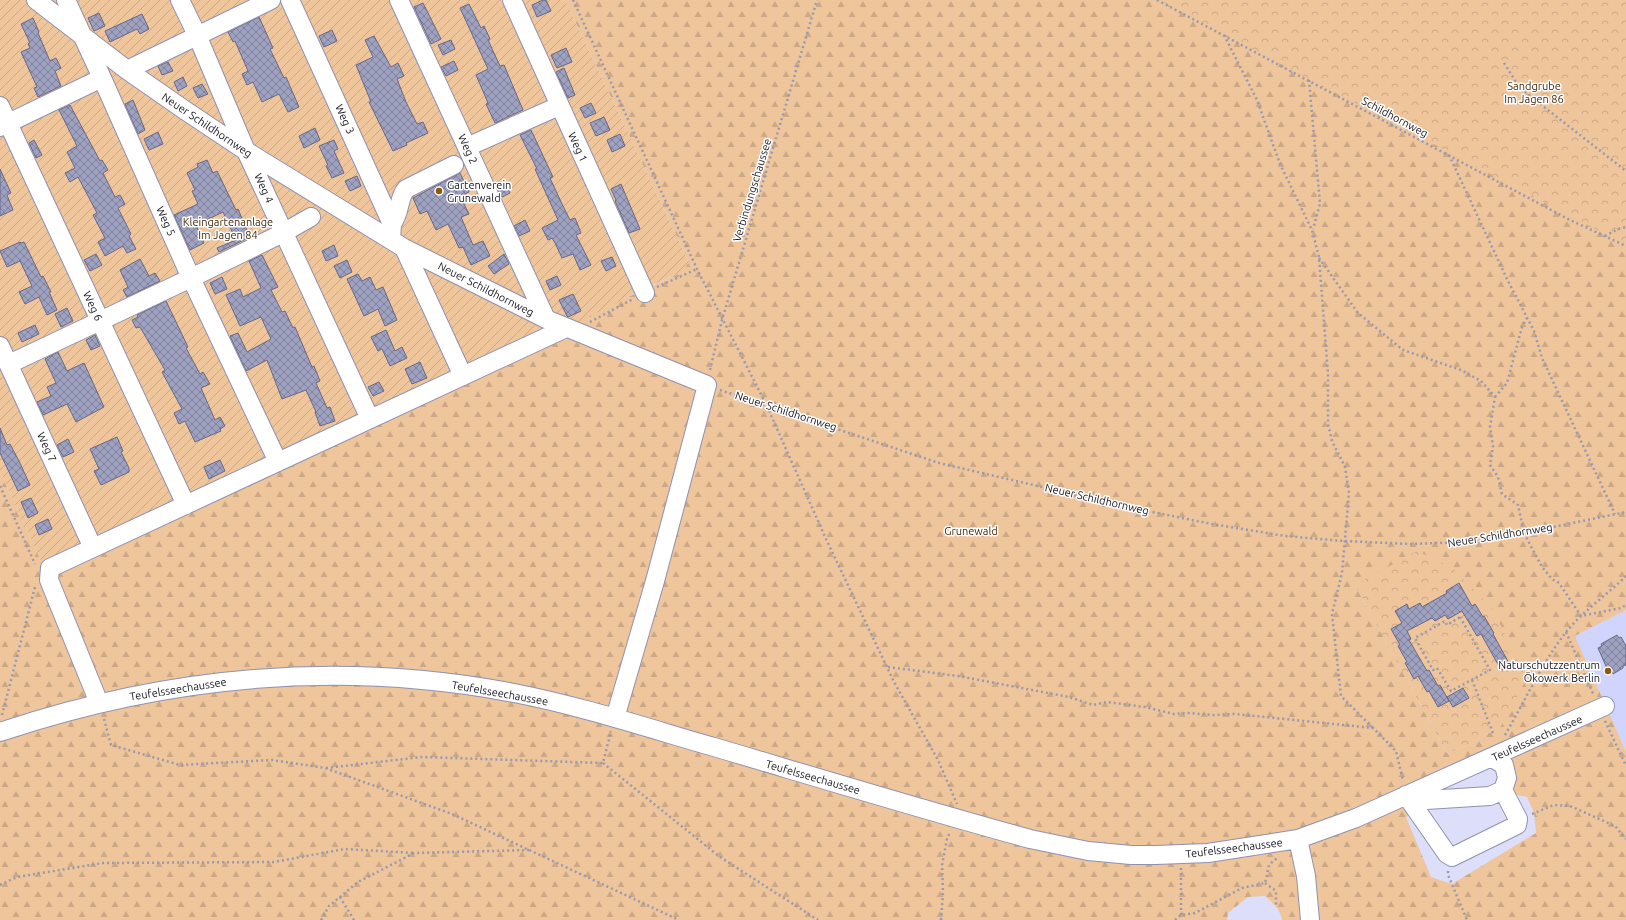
<svg xmlns="http://www.w3.org/2000/svg" width="1626" height="920" viewBox="0 0 1626 920" font-family="Ubuntu,sans-serif">
	<style>
		.built { fill: #d1d4fc }
		.forest { fill: url(#forest-firs); fill-rule: evenodd }
		.park { fill: url(#park-crowns) }
		.garden { fill: url(#garden-furrows) }
		.building { fill: url(#building-cross-hatch); stroke: #676886 }
		.lines { fill: none; stroke-linecap: round; stroke-linejoin: round }
		.minor-casing { stroke: #8f91b0; stroke-width: 20 }
		.path { stroke: #9799af; stroke-width: 2.5; stroke-dasharray: 2 3; stroke-linecap: butt }
		.minor { stroke: #fff; stroke-width: 18 }
		.poi-dot { fill: #8f580f; stroke: #fff; stroke-width: 1.5 }
		.labels { text-anchor: middle; dominant-baseline: central; stroke-width: 3; stroke-linejoin: round; paint-order: stroke }
		.park-label { font-size: 11px; fill: #43290b; stroke: #fff }
		.street-label { font-size: 11px; fill: #151621; stroke: #fff }
		.poi-label { font-size: 11px; fill: #151621; stroke: #fff; text-anchor: start }
	</style>
	<defs>
		<pattern id="forest-firs" width="22" height="20" patternUnits="userSpaceOnUse"><rect width="22" height="20" fill="#efc59c"/><path d="M5 1l3.5 6h-7zM16 11l3.5 6h-7z" fill="#cca886"/></pattern>
		<pattern id="park-crowns" width="20" height="18" patternUnits="userSpaceOnUse"><rect width="20" height="18" fill="#efc59c"/><path d="M2 6a3 3 0 1 1 6 0M12 15a3 3 0 1 1 6 0" fill="none" stroke="#cca886"/></pattern>
		<pattern id="garden-furrows" width="10" height="10" patternUnits="userSpaceOnUse"><rect width="10" height="10" fill="#efc59c"/><path d="M-1 1l2-2M0 10L10 0M9 11l2-2" fill="none" stroke="#cca886"/></pattern>
		<pattern id="building-cross-hatch" width="8" height="8" patternUnits="userSpaceOnUse"><rect width="8" height="8" fill="#9fa1c0"/><path d="M0 0l8 8M0 8l8-8" fill="none" stroke="#80829c"/></pattern>
	</defs>
	<rect width="100%" height="100%" fill="#dddffa"/>
	<path class="built" d="M1626 610V752L1575 636Z"/>
	<path class="forest" d="M565 0H1295L1626 128V610L1575 636 1626 752V920H1282C1280 909 1273 903 1265 896L1248 897 1228 913 1227 920H0V472L43 565 678 274 689 262ZM1355 585 1499 730 1485 734 1480 741 1447 753ZM1505 759 1506 793 1527 797 1534 813 1536 833 1452 884 1431 877 1406 817 1425 809 1421 797Z"/>
	<path class="park" d="M1159 0H1626V245Z
		M1417 551 1451 567 1492 608 1527 678 1499 730 1485 734 1480 741 1447 753 1355 585Z"/>
	<path class="garden" d="M0 0H565L689 262 685 268 678 274 643 289 575 324 548 328 43 565 0 472Z"/>
	<path class="building" d="M543 0H546L551 11 537 17 532 5Z
		M423 3 441 39 431 44 414 7Z
		M469 4 481 28 484 26 490 39 488 40 500 66 504 65 523 110 495 123 486 104 488 103 476 75 488 69 460 8Z
		M99 13 105 26 94 31 88 18Z
		M142 14 149 29 140 34 137 29 110 42 105 31Z
		M259 17 273 48 270 49 284 78 286 77 299 107 288 112 279 94 262 102 253 82 247 85 242 74 248 71 235 41 233 42 228 32Z
		M33 18 39 32 38 33 50 61 56 58 61 68 55 71 61 86 38 97 34 88 37 87 21 52 30 48 28 44 30 43 21 24Z
		M332 30 337 41 324 47 319 36Z
		M374 36 391 67 398 63 404 76 397 79 406 102 417 124 423 122 428 133 406 143 407 145 393 151 369 102H371L356 65 373 57 365 40Z
		M451 40 455 49 443 55 438 45Z
		M566 48 572 62 557 68 551 55Z
		M454 61 458 70 446 76 441 67Z
		M168 62 173 71 162 75 158 66Z
		M564 68 575 95 568 98 556 72Z
		M183 77 187 86 178 91 174 82Z
		M202 84 208 94 198 98 193 88Z
		M133 100 145 130 138 134 125 104Z
		M591 103 596 113 585 118 580 108Z
		M70 105 100 161 102 160 108 170 103 173 115 197 120 195 125 204 118 208 131 234 129 236 136 249 127 253 123 246 105 256 98 242 105 238 93 215 97 213 78 177 70 182 65 173 75 168 67 152 77 146 59 110Z
		M604 117 610 130 596 136 590 123Z
		M315 128 320 140 304 148 299 136Z
		M531 130 553 177 550 178 562 204 570 220 575 218 581 233 576 235 591 265 580 270 573 254 562 258 555 243 552 238 548 240 542 228 558 220 535 169H537L520 135Z
		M158 132 163 144 149 150 144 139Z
		M620 134 625 146 612 152 607 140Z
		M34 140 42 155 36 158 29 143Z
		M334 140 338 149 334 151 344 173 332 178 326 166 328 165 319 146Z
		M207 160 213 173 217 171 236 210 238 209 250 237 219 252 217 248 236 240 223 212 196 225 204 243 190 250 174 215 198 204 192 191 195 190 187 173 198 167 197 164Z
		M0 169 11 193 7 195 13 210 0 216Z
		M460 173 469 192 460 196 469 214 461 217 473 245 483 241 490 256 471 265 463 247 459 248 448 224 436 230 427 211 420 214 413 198Z
		M357 176 361 186 350 191 345 181Z
		M505 182 510 193 502 197 496 186Z
		M621 184 640 229 629 233 615 201 616 200 611 189Z
		M525 220 530 231 519 236 514 226Z
		M20 242 21 243 24 242 41 277 43 276 51 292H49L57 310 47 315 39 297 25 304 19 292 32 286 20 261 7 267 0 251Z
		M334 245 338 256 326 261 322 251Z
		M96 254 102 265 90 271 84 260Z
		M504 254 509 264 494 274 488 266Z
		M262 255 278 287 271 290 282 312 285 311 293 328 295 327 312 367 314 366 320 381 316 383 327 408 330 407 335 421 320 426 315 412H316L306 390 282 399 267 360 246 371 230 336 238 333 247 352 271 339 261 317 240 326 226 295 240 289 243 297 261 288 249 261Z
		M612 257 616 266 606 271 601 261Z
		M140 259 149 276 155 273 160 281 127 297 123 290 128 287 120 270Z
		M347 260 352 272 340 278 334 266Z
		M358 274 362 281 370 277 376 290 383 287 397 320 385 326 378 309 364 316 347 279Z
		M557 276 561 285 550 290 546 281Z
		M222 277 227 289 215 294 210 283Z
		M573 294 581 311 568 317 567 316 559 300Z
		M166 301 188 347 186 348 200 374 203 372 210 384 201 388 215 420 220 417 225 426 220 429 221 431 195 442 185 421 179 424 174 413 182 409 162 372 165 370 140 327 136 328 132 320 138 317 137 315Z
		M67 308 73 321 61 327 55 314Z
		M35 325 39 334 22 342 18 333Z
		M386 330 395 351 402 347 407 358 390 366 382 349 378 351 371 337Z
		M95 335 100 346 91 350 86 340Z
		M58 352 67 371 84 363 104 407 76 422 67 404 43 415 37 402 51 396 47 387 56 383 45 359Z
		M420 362 427 378 412 384 405 369Z
		M379 382 384 391 373 396 368 387Z
		M0 428 7 445 10 444 19 461 30 485 18 491 0 453Z
		M117 437 123 451 121 452 129 468V472L101 485 94 471 99 469 90 449Z
		M68 439 74 452 63 457 57 445Z
		M220 460 225 471 209 479 204 467Z
		M31 498 38 513 28 518 21 502Z
		M48 519 52 529 39 535 35 525Z
		M1459 583 1472 606 1475 604 1483 617 1484 616 1494 633 1493 634 1510 665 1502 670 1500 668 1481 634 1477 636 1462 611 1448 619 1445 615 1435 621 1432 618 1407 631 1411 639 1409 640 1427 671 1429 670 1438 686 1440 685 1449 701 1438 707 1429 691 1427 692 1418 676 1414 679 1405 663 1407 662 1398 646 1400 645 1391 629 1402 623 1395 611 1407 604 1409 609 1420 603 1422 607 1447 593 1446 591Z
		M1617 635 1619 638 1621 637 1626 646V665L1623 666V668L1613 674 1612 671 1609 673 1598 648 1602 646 1601 644Z
		M1463 688 1469 698 1453 707 1447 697Z"/>
	<g class="lines">
		<g class="minor-casing">
			<path id="minor" d="M36 0 127 70 186 111 246 151 404 248 546 319 707 385 655 581 615 718
				M66 0 102 78 191 278 278 462
				M180 0 197 35 246 151 370 419
				M290 0 392 224 391 240
				M399 0 546 319
				M512 0 645 293
				M127 70 271 0
				M0 106 186 505
				M0 127 102 78
				M467 147 559 106
				M392 224C401 212 398 198 406 189L454 165
				M404 248 463 376
				M0 346 93 548
				M9 364 191 278 283 233 311 217
				M99 703 49 580 50 568 566 328
				M0 732C167 676 340 660 514 693 581 706 648 728 714 747 819 778 924 810 1030 839L1088 851 1131 855H1156L1208 853 1298 839 1356 818 1605 706
				M1406 795 1447 854 1452 857 1517 825 1518 819 1503 790
				M1406 795 1426 800 1490 796 1503 790 1507 778 1504 765 1492 758
				M1298 839 1306 876 1310 920"/>
		</g>
		<path class="path" d="M573 0 697 269 766 404 826 539 894 682 938 760 957 804
			M1157 0 1568 219 1626 246
			M1224 35 1257 100 1280 164 1312 230 1319 257 1328 374V424L1332 441 1345 467 1349 493 1342 573 1332 614 1341 696 1373 728
			M1504 63 1516 82 1530 96 1626 171
			M1309 80 1320 204 1313 229
			M1449 155 1507 279 1534 331 1542 358 1615 514
			M1605 236 1618 229 1626 227
			M1319 258 1358 313 1403 350 1461 370 1481 381 1495 397 1490 427 1493 446 1490 465 1498 477 1502 494 1518 505 1524 533 1542 567 1552 579 1559 583 1581 616 1621 608 1626 605
			M657 287 697 269
			M590 322 633 299
			M710 370 722 320 817 0
			M720 390 939 463 1042 487 1103 502 1212 524 1285 536 1344 541 1410 544 1465 542 1524 533 1626 512
			M1495 397 1507 383 1522 327 1527 318
			M0 486 35 564
			M1460 617 1490 670 1451 691 1437 668 1433 670 1415 638 1445 621 1447 625Z
			M1566 632 1594 696
			M888 667 958 676 1069 697 1093 705 1107 702 1145 707 1174 714 1188 713 1214 715 1234 714 1373 728 1396 751 1403 781
			M1472 680 1493 733
			M2 715 35 587
			M104 719 111 745 180 765 272 760 325 768 452 814 679 920
			M1605 721 1626 766
			M1505 735C1525 701 1542 663 1566 632 1583 611 1607 595 1626 576
			M603 763 720 857 818 920
			M326 768 422 757 603 763 611 731
			M1532 814 1554 805 1570 806 1615 826 1626 839
			M1181 868V915
			M1448 871V875L1467 920
			M1265 883 1276 891V905
			M0 885 17 877 103 863 274 862 345 849 414 853
			M340 897 354 920
			M321 920 329 906 358 882 414 853 530 850
			M941 920 943 892 942 865 947 839 950 832
			M1175 920 1181 915 1195 913 1242 888 1265 883 1269 865 1278 857"/>
		<use href="#minor" class="minor"/>
	</g>
	<g class="poi-dot">
		<circle cx="439" cy="191" r="4"/>
		<circle cx="1608" cy="671" r="4"/>
	</g>
	<g class="labels">
		<g class="park-label">
			<text x="1534" y="86">Sandgrube<tspan x="1534" dy="13">Im Jagen 86</tspan></text>
			<text x="228" y="222">Kleingartenanlage<tspan x="228" dy="13">Im Jagen 84</tspan></text>
			<text x="971" y="531">Grunewald</text>
		</g>
		<g class="street-label">
			<text transform="translate(1395 117) rotate(28)">Schildhornweg</text>
			<text transform="translate(345 119) rotate(66)">Weg 3</text>
			<text transform="translate(207 125) rotate(34)">Neuer Schildhornweg</text>
			<text transform="translate(578 147) rotate(65)">Weg 1</text>
			<text transform="translate(468 149) rotate(65)">Weg 2</text>
			<text transform="translate(264 188) rotate(66)">Weg 4</text>
			<text transform="translate(752 190) rotate(-73)">Verbindungschaussee</text>
			<text transform="translate(166 221) rotate(66)">Weg 5</text>
			<text transform="translate(486 289) rotate(27)">Neuer Schildhornweg</text>
			<text transform="translate(93 306) rotate(65)">Weg 6</text>
			<text transform="translate(786 411) rotate(18)">Neuer Schildhornweg</text>
			<text transform="translate(47 447) rotate(65)">Weg 7</text>
			<text transform="translate(1097 499) rotate(13)">Neuer Schildhornweg</text>
			<text transform="translate(1500 535) rotate(-9)">Neuer Schildhornweg</text>
			<text transform="translate(178 689) rotate(-9)">Teufelsseechaussee</text>
			<text transform="translate(500 693) rotate(10)">Teufelsseechaussee</text>
			<text transform="translate(1537 738) rotate(-24)">Teufelsseechaussee</text>
			<text transform="translate(813 777) rotate(16)">Teufelsseechaussee</text>
			<text transform="translate(1234 848) rotate(-7)">Teufelsseechaussee</text>
		</g>
		<g class="poi-label">
			<text x="447" y="185">Gartenverein<tspan x="447" dy="13">Grunewald</tspan></text>
			<text x="1600" y="665" text-anchor="end">Naturschutzzentrum<tspan x="1600" dy="13">Ökowerk Berlin</tspan></text>
		</g>
	</g>
</svg>
